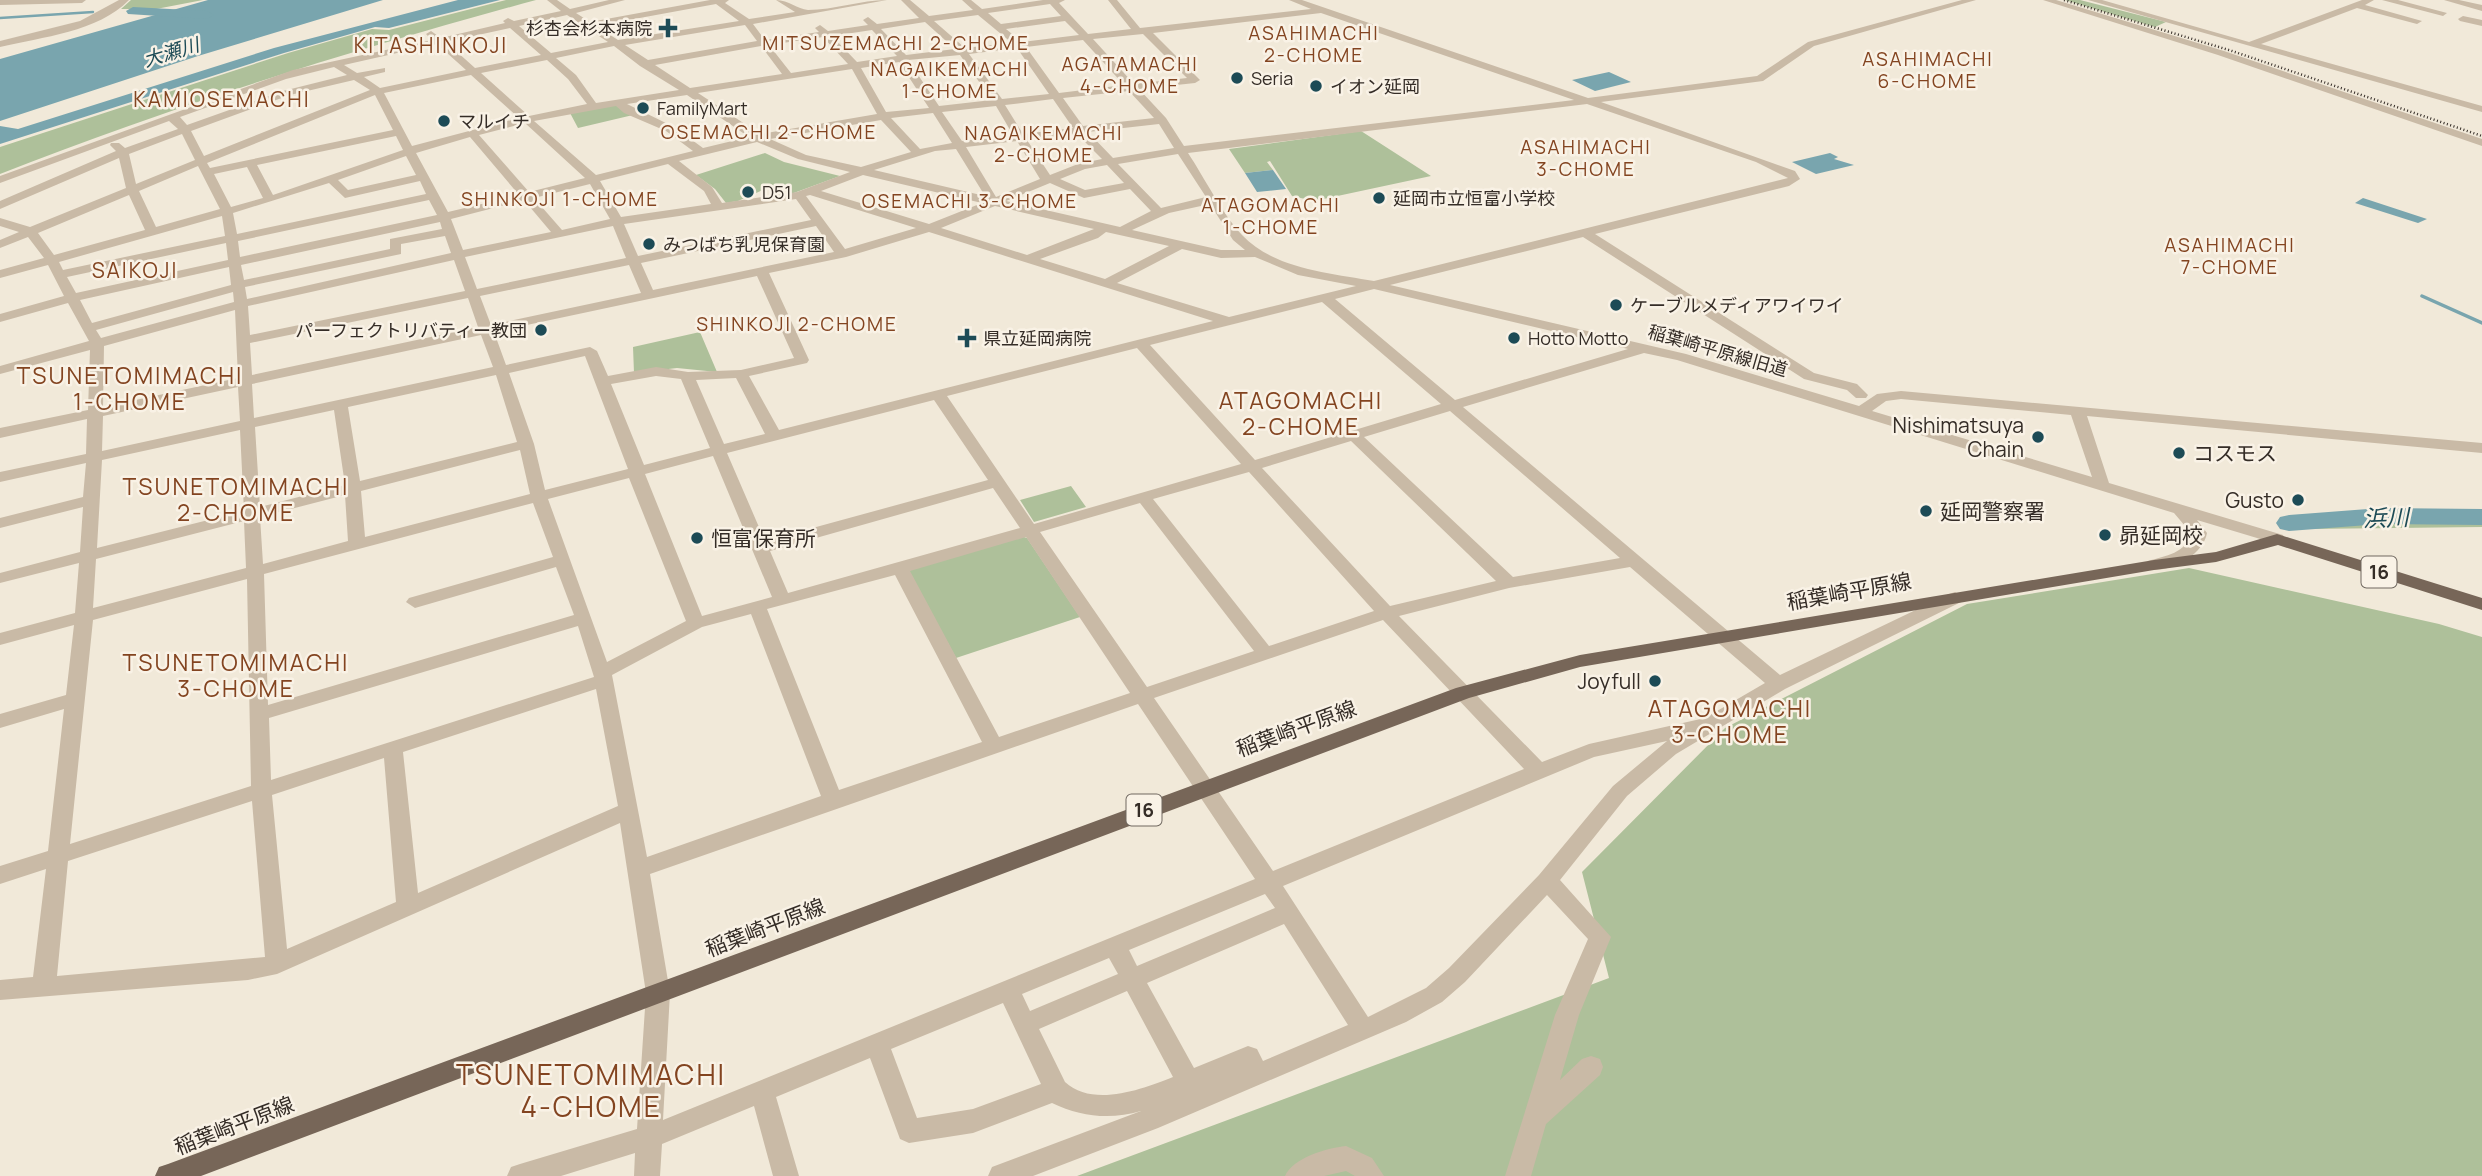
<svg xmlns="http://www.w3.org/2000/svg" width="2482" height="1176" viewBox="0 0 2482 1176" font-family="Manrope,'Noto Sans JP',sans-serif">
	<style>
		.green { fill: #aec09a }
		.water { fill: #79a5ae }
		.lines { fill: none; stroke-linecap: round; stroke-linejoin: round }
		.stream-far1 { stroke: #79a5ae; stroke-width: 2.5 }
		.stream { stroke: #79a5ae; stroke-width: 3.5 }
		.river { fill: #79a5ae; fill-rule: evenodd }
		.minor { fill: #c9baa6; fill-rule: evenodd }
		.major { fill: #776658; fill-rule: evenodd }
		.rail { stroke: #352d27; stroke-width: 2.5; stroke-dasharray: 1 2.5; stroke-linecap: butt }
		.poi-dot { fill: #1d4b56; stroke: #f9f2e6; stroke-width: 2.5 }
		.labels { text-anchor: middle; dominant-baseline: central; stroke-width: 5; stroke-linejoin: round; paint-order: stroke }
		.far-poi-label { font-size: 18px; fill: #352d27; stroke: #f9f2e6; text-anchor: start }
		.far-street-label { font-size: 18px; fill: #352d27; stroke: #f9f2e6 }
		.far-neighbourhood-label { font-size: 19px; letter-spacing: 2px; fill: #834420; stroke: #f9f2e6 }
		.far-water-label { font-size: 19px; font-style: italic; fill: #1d4b56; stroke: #f9f2e6 }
		.shield { fill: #f9f2e6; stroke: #706860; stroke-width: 2 }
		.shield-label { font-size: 19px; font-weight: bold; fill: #352d27 }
		.far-quarter-label { font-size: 21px; letter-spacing: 2px; fill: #834420; stroke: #f9f2e6 }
		.poi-label { font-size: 21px; fill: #352d27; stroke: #f9f2e6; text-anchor: start }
		.street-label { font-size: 21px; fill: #352d27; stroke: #f9f2e6 }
		.neighbourhood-label { font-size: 23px; letter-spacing: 2px; fill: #834420; stroke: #f9f2e6 }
		.water-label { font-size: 23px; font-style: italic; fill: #1d4b56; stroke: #f9f2e6 }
		.near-neighbourhood-label { font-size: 28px; letter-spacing: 2px; fill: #834420; stroke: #f9f2e6 }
	</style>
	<rect width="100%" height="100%" fill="#f1e9d9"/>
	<path class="green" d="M131 0H203L156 9H121Z
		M506 0H536C355 49 175 105 0 174V147L288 53 372 29 389 30Z
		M2065 0H2080L2166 22 2155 27Z
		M615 104 633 115 578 128 569 111Z
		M1361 131 1431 176 1314 201 1292 196 1270 161 1267 162 1273 170 1245 173 1229 149Z
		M765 153 784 162 840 176 791 194 772 186 738 201 726 203 715 189 696 175Z
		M700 332 717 372 677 368 634 373 633 347Z
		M1071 486 1086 507 1034 522 1020 500Z
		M2482 513V527L2307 529 2295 524 2348 516Z
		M1021 536 1027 538 1080 617 956 658 909 572 912 568Z
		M2189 568 2439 624 2482 637V1176H1077L1609 978 1582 872 1725 728 1967 604Z"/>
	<path class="water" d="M208 0H383L198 56 0 121V59Z
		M458 0H500L389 28 375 27 284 53 0 144V126L18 129 274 48Z
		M1609 72 1631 82 1595 91 1572 80Z
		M1830 153 1838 157 1834 159 1854 165 1816 174 1792 162Z
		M1273 170 1286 189 1257 192 1245 173Z
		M2363 198 2427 219 2418 223 2355 203Z"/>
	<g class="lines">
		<path class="stream-far1" d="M0 18 93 12"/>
		<path class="stream" d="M2422 296 2482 323"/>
		<path class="river" d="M133 7 207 11 214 15 207 19 128 14 126 11Z
			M2381 508 2482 509V525L2381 524 2289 531 2280 529 2276 523 2280 517 2289 515Z"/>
		<path class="minor" d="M0 0H86L82 3 0 5Z
			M119 0H129C98 32 42 37 0 47V41L80 21Z
			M547 0H557L570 9 609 0H625L576 13 590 22 710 0H729L725 3 749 19 795 12 776 0C789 0 797 9 808 10 834 10 861 0 887 0L753 24 765 40 819 32 815 28 820 25 828 31 868 25 863 20 868 17 877 24 919 18 901 0H910L929 16 973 10 962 0H971L982 9 1043 0H1065L1059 3 1088 34 1131 29 1108 0H1117L1140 28 1311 9 1289 0H1302L1588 98 1757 76 1808 42 1962 0H1976L1814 46 1763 81 1601 102 1795 171 1800 179 1789 186 1595 234 1814 373 1857 384 1868 395 1866 398H1856L1847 390 1804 379 1583 237 1390 285 1686 354 1859 406 1877 394 1901 391 2482 443V453L2087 416 2109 483 2283 535 2285 539 2277 544 2197 520 2207 533C2203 555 2170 574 2148 569L2145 565 2148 561C2165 556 2187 553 2191 533L2174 513 1677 360 1644 353 1463 407 1780 675 1949 594 1955 592 1964 598 1961 602 1785 689 1676 754 1627 796 1560 880 1611 937 1579 1015 1560 1080 1582 1059 1591 1056 1600 1059 1603 1067 1600 1075 1546 1124 1531 1176H1505L1555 1015 1588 939 1547 895 1465 982 1442 1002 1406 1022 1158 1128 1033 1176H988L992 1167 1141 1111C1111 1120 1081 1117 1052 1103L973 1133 909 1143 900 1139 870 1058 776 1097 799 1176H773L754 1106 662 1144 660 1176H634L635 1153 561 1176H507L511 1167 520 1164 637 1129 646 993 620 823 277 974 248 980 0 1000V980L33 977 46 869 0 884V866L48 851 64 709 0 728V714L66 695 74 625 0 645V633L75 613 79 563 0 583V573L80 552 83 507 0 528V518L83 497 86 463 0 482V472L86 454 87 419 0 438V428L88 410 90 350 0 374V366L89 341 68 303 0 322V314L64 296 48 265 0 278V270L44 258 28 237 0 248V240L19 232 0 226V218L30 227 126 188 119 158 0 209V201L116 151 110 145 111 143H119L125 148 178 129 169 121 0 183V176L293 70 432 40 426 34 431 31 441 38 505 23 503 21 508 18 514 21 561 11ZM716 4 739 21 618 40 596 26ZM1050 4 1061 16 1001 24 988 13ZM1321 13 1574 100 1184 146 1166 118 1139 89 1195 83 1200 80 1153 33ZM567 15 608 42 551 53 519 26ZM978 15 1012 43 965 48 934 21ZM1065 21 1079 35 1022 42 1006 29ZM925 22 955 49 906 55 881 29ZM745 25 757 41 648 60 625 45ZM510 28 541 55 475 68 446 42ZM872 30 897 56 857 62 832 36ZM1143 34 1187 78 1134 84 1093 39ZM823 37 848 64 791 73 769 45ZM1083 40 1124 85 1059 93 1026 47ZM437 44 466 70 380 88 364 77 385 72V68L357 73 344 65ZM614 46 640 66 679 90 596 103 576 75 556 58ZM761 46 782 74 690 88 655 65ZM1017 48 1049 94 1002 99 969 54ZM960 55 992 100 939 106 908 60ZM547 60 568 79 587 104 529 116 481 73ZM899 62 929 108 886 112 861 68ZM334 67 347 75 283 91 187 125 180 117 286 79ZM852 69 877 114 760 134 698 93ZM471 75 519 118 412 146 384 93ZM354 80 370 90 204 156 191 131 290 95ZM1129 91 1154 118 1083 126 1063 98ZM375 95 393 130 210 168 207 163ZM687 95 749 137 703 148 674 127 627 104ZM1053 99 1073 128 1023 134 1005 105ZM1587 104 1756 162 1788 178 1374 281C1330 273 1274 269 1242 235 1223 215 1204 177 1188 153ZM616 106 624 113 666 131 693 151 596 175 534 121ZM996 106 1013 135 962 141 942 112ZM933 113 952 143 920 149 891 118ZM881 120 911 152 861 167 806 155 770 139ZM525 123 585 178 529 192 479 135ZM1159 124 1174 148 1113 158 1088 132ZM182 134 195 160 136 184 129 154ZM1077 134 1102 159 1078 164 1050 175 1027 140ZM396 136 403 150 273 195 257 165ZM470 137 519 195 448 212 416 153ZM1017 141 1040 179 996 197 966 147ZM757 142 798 159 850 172 797 192 722 203 712 187 679 161ZM956 149 985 196 874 170 935 151ZM1178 154 1206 197 1161 208 1118 164ZM406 156 416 175 348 190 338 180ZM668 164 704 191 711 204 621 217 600 181ZM1107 165 1124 183 1085 190 1060 179 1085 169ZM198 166 220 209 156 227 139 191ZM247 167 263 198 231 207 214 174ZM863 175 982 203 929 224 821 191ZM420 181 426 194 237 234 233 213 329 183 345 198ZM1050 183 1084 198 1130 189 1151 211 1120 227 1006 201ZM590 184 610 219 562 230 534 198ZM129 195 145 230 54 255 38 233ZM810 195 916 228 845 249 806 196ZM796 199 811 220 638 256 624 224ZM429 200 437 215 240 257 238 241ZM524 200 551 232 463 250 451 219ZM1210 204 1233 240 1245 250H1221L1132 230 1169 213ZM995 206 1094 229 1027 255 941 228ZM222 216 225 236 63 270 59 262ZM440 222 442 229 390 239V249L244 280 241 265ZM613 226 626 258 477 289 465 257ZM816 226 834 252 653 290 641 263ZM929 232 1213 321 779 430 749 376 807 363 809 360 769 273 846 257ZM1106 232 1169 246 1105 279 1040 259 1098 238ZM445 236 451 253 247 299 245 287 401 254V244ZM226 243 228 260 76 293 67 277ZM1182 249 1221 258 1255 257 1298 275 1356 286 1229 317 1117 283ZM454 260 465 291 250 335 248 306ZM629 265 641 293 491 325 480 296ZM229 267 231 285 92 323 80 300ZM757 276 794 358 741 370 688 372 656 367 608 376 597 351 590 347 506 365 494 332ZM1374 289 1628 349 1455 400 1335 299ZM233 292 234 302 101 338 96 330ZM468 298 478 327 252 375 250 343ZM1322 302 1441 404 1255 460 1150 345ZM235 310 238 378 103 407 104 346ZM481 335 493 367 254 418 252 384ZM1137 348 1241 464 1034 524 947 396ZM585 356 628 469 545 490 534 444 509 373ZM496 375 517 442 360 481 348 407ZM656 376 681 379 710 448 644 465 611 384ZM736 378 765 434 724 444 696 380ZM238 387 240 421 102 451 103 416ZM1901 399 2071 415 2092 477 1872 411 1886 401ZM934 400 988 480 765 541 727 453ZM334 410 345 485 260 507 255 427ZM1450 411 1620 558 1513 577 1364 437ZM240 430 244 511 97 548 102 460ZM1351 441 1496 581 1390 606 1262 468ZM520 450 530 494 365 537 361 491ZM713 456 772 597 702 616 645 474ZM1249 472 1374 611 1269 646 1153 499ZM629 478 686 621 607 662 548 499ZM993 488 1020 528 788 593 770 551ZM345 495 348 541 263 564 260 517ZM533 503 553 557 409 598 406 602 415 608 556 567 574 615 268 705 264 574ZM1140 503 1254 651 1147 687 1040 532ZM244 521 246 568 93 608 96 559ZM1026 537 1130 693 999 737 910 571ZM1630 567 1765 683 1705 718 1589 744 1542 762 1399 616 1509 588ZM895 575 982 742 839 790 767 609ZM247 579 251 786 70 844 93 620ZM751 614 821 796 647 857 612 675 702 627ZM1383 620 1524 769 1273 871 1154 698ZM578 626 594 677 271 780 269 718ZM596 689 618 806 418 893 403 752ZM1138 704 1255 879 663 1120 670 993 650 874ZM1667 741 1613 786 1539 875 1449 968 1426 988 1368 1017 1283 886 1594 757ZM384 758 396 902 287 949 272 795ZM252 801 265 957 57 976 68 861ZM1265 894 1275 908 1137 966 1129 950ZM1284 924 1348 1025 1263 1061 1257 1049 1248 1046 1194 1068 1147 983ZM1109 958 1118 974 1030 1011 1022 994ZM1127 991 1173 1077C1143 1089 1093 1108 1065 1082L1039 1029ZM1003 1003 1041 1084 973 1109 917 1118 891 1049Z
			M2043 0H2056L2224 51 2482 139V146L2218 55Z
			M2088 0H2102L2249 42 2362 0H2374L2365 5 2422 21 2417 24 2357 8 2261 44 2482 106V112Z
			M2382 0H2398L2447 13 2443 16Z
			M2444 0H2459L2482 5V11Z
			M2463 16 2482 20V26L2460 21 2458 19Z
			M1346 1146 1372 1158 1384 1176H1355L1346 1171 1324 1176H1285C1293 1158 1326 1148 1346 1146Z"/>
		<path class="major" d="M2277 534 2482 598V610L2278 545 2216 562 2154 570 1580 667 1469 698 201 1176H155L159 1167 168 1164 1456 688 1580 655 2154 560 2216 552Z"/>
		<path class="rail" d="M2064 0 2232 51 2482 136"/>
	</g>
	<g class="poi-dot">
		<path d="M664.5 17.5h7v7h7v7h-7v7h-7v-7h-7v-7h7z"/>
		<circle cx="1237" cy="78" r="7"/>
		<circle cx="1316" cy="86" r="7"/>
		<circle cx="643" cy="108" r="7"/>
		<circle cx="444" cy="121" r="7"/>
		<circle cx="748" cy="192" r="7"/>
		<circle cx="1379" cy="198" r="7"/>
		<circle cx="649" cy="244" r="7"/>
		<circle cx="1616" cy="305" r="7"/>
		<circle cx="541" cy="330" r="7"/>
		<path d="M963.5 327.5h7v7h7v7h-7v7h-7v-7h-7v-7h7z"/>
		<circle cx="1514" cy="338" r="7"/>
		<circle cx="2038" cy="437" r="7"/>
		<circle cx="2179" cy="453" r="7"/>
		<circle cx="2298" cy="500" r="7"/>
		<circle cx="1926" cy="511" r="7"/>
		<circle cx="2105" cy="535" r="7"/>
		<circle cx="697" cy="538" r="7"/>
		<circle cx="1655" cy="681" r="7"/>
	</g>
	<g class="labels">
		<g class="far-poi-label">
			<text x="652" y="28" text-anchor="end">杉杏会杉本病院</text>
			<text x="1251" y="78">Seria</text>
			<text x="1330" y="86">イオン延岡</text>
			<text x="657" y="108">FamilyMart</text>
			<text x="458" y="121">マルイチ</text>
			<text x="762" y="192">D51</text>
			<text x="1393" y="198">延岡市立恒富小学校</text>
			<text x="663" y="244">みつばち乳児保育園</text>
			<text x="1630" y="305">ケーブルメディアワイワイ</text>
			<text x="527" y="330" text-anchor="end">パーフェクトリバティー教団</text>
			<text x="983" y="338">県立延岡病院</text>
			<text x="1528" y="338">Hotto Motto</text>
		</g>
		<g class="far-street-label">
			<text transform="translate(1718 350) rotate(16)">稲葉崎平原線旧道</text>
		</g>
		<g class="far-neighbourhood-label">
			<text x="1314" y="33">ASAHIMACHI<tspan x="1314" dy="22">2-CHOME</tspan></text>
			<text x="896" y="43">MITSUZEMACHI 2-CHOME</text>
			<text x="1928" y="59">ASAHIMACHI<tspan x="1928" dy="22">6-CHOME</tspan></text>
			<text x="1130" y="64">AGATAMACHI<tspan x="1130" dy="22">4-CHOME</tspan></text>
			<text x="950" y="69">NAGAIKEMACHI<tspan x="950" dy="22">1-CHOME</tspan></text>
			<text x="769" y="132">OSEMACHI 2-CHOME</text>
			<text x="1044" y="133">NAGAIKEMACHI<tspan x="1044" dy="22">2-CHOME</tspan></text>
			<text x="1586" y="147">ASAHIMACHI<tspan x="1586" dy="22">3-CHOME</tspan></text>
			<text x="560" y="199">SHINKOJI 1-CHOME</text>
			<text x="970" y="201">OSEMACHI 3-CHOME</text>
			<text x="1271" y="205">ATAGOMACHI<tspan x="1271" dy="22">1-CHOME</tspan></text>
			<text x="2230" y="245">ASAHIMACHI<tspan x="2230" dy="22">7-CHOME</tspan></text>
			<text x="797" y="324">SHINKOJI 2-CHOME</text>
		</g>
		<g class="far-water-label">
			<text transform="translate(171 52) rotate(-17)">大瀬川</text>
		</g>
		<g class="shield">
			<rect x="2361.5" y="556.5" width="35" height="31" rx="5"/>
			<rect x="1126.5" y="794.5" width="35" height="31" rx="5"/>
		</g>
		<g class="shield-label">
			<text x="2379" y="572">16</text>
			<text x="1144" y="810">16</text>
		</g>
		<g class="far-quarter-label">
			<text x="431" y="45">KITASHINKOJI</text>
			<text x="222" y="99">KAMIOSEMACHI</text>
			<text x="135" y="270">SAIKOJI</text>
		</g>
		<g class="poi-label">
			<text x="2024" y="425" text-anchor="end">Nishimatsuya<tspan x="2024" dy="24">Chain</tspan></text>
			<text x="2193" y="453">コスモス</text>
			<text x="2284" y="500" text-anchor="end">Gusto</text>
			<text x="1940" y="511">延岡警察署</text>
			<text x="2119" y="535">昴延岡校</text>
			<text x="711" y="538">恒富保育所</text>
			<text x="1641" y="681" text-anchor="end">Joyfull</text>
		</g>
		<g class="street-label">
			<text transform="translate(1849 591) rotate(-10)">稲葉崎平原線</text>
			<text transform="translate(1296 728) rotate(-20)">稲葉崎平原線</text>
			<text transform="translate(765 927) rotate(-21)">稲葉崎平原線</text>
			<text transform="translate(234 1125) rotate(-21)">稲葉崎平原線</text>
		</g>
		<g class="neighbourhood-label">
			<text x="130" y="375">TSUNETOMIMACHI<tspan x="130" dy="26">1-CHOME</tspan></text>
			<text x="1301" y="400">ATAGOMACHI<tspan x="1301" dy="26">2-CHOME</tspan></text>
			<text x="236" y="486">TSUNETOMIMACHI<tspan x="236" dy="26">2-CHOME</tspan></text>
			<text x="236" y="662">TSUNETOMIMACHI<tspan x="236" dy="26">3-CHOME</tspan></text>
			<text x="1730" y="708">ATAGOMACHI<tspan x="1730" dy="26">3-CHOME</tspan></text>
		</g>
		<g class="water-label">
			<text transform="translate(2386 517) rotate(-2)">浜川</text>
		</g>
		<g class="near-neighbourhood-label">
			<text x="591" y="1074">TSUNETOMIMACHI<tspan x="591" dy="32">4-CHOME</tspan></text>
		</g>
	</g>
</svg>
